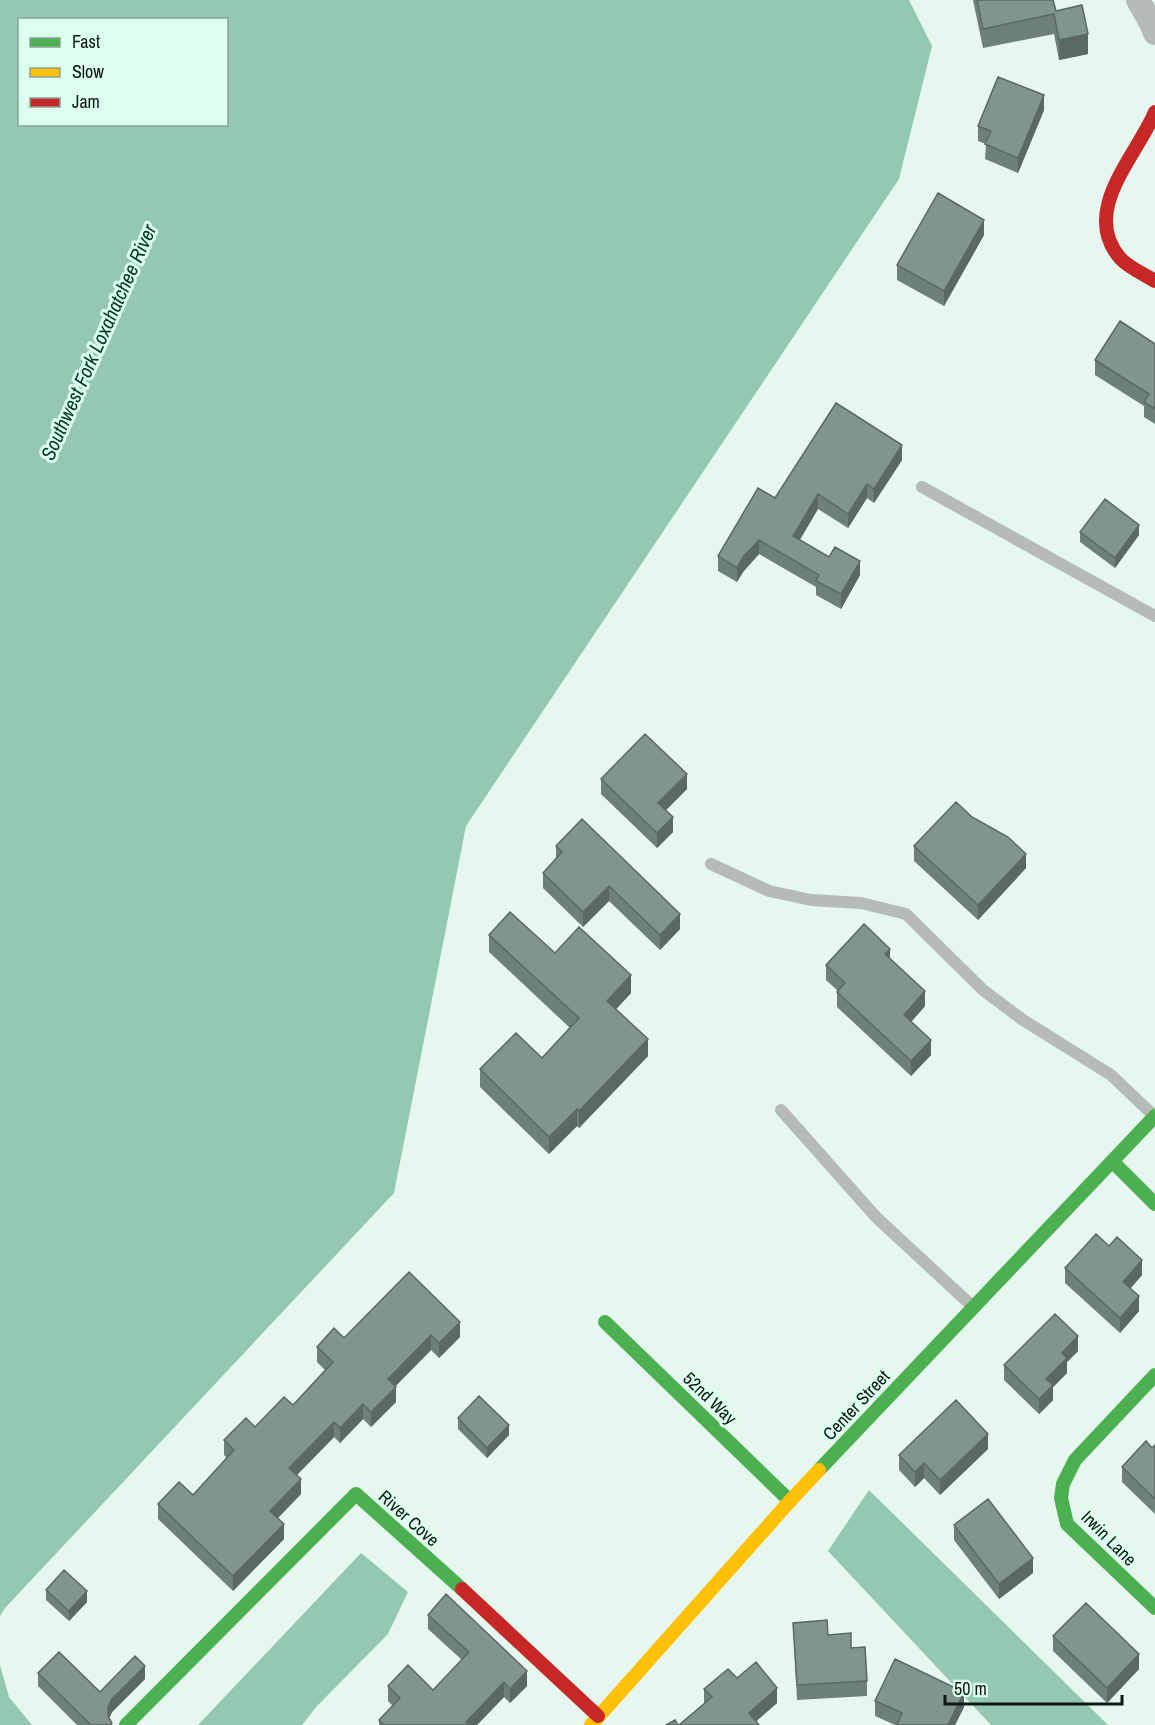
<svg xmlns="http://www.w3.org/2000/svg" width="1155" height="1725" viewBox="0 0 1155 1725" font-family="'Archivo Narrow',sans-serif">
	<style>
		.water { fill: #94c8b0; fill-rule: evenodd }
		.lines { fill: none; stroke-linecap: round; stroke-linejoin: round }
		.lane { stroke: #b5bcb8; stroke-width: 12 }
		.street { stroke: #b5bcb8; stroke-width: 24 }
		.fast { stroke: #4caf50; stroke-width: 14 }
		.slow { stroke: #ffc107; stroke-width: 14 }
		.jam { stroke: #c62828; stroke-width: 14 }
		.wall { fill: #6e8179 }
		.shaded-wall { fill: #5a6963 }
		.building { fill: #80968d; stroke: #5a6963; stroke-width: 1.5 }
		.labels { text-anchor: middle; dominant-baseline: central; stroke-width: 6; stroke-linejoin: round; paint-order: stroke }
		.street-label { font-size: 18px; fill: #0d1913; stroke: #dfe }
		.water-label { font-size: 20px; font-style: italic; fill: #003a26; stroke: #dfe }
	</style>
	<rect width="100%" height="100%" fill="#e5f7ee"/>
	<path class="water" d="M0 0H909L932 46 899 179 466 826 394 1193 5 1608 0 1616ZM20 20H226V124H20Z
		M869 1490 1108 1725H991L828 1551Z
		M361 1553 408 1592 388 1634 317 1706 302 1725H198Z
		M0 1665 9 1697 32 1725H0Z"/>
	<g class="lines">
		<path class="lane" d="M922 487 1155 616
			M711 864 769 891 811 900 861 903 906 914 983 990 1023 1020 1111 1075 1153 1115
			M781 1110 876 1217 972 1306"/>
		<path class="street" d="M1138 0 1151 23 1155 33"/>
		<path class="fast" d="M1112 1161 1155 1204
			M605 1322 790 1501
			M1155 1375 1075 1460 1063 1484 1061 1498 1067 1524 1155 1608
			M819 1470 1155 1116
			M126 1725 356 1494 462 1589"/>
		<path class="slow" d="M591 1725 790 1501 819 1470"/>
		<path class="jam" d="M1155 112C1136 157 1080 211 1120 258 1129 268 1144 274 1155 281
			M462 1589 598 1716"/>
	</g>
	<path class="wall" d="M973 0H1053L1056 11 1088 54 1059 60 1054 34 983 48Z
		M1044 110 1018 173 985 159 986 144 978 141V126Z
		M984 235 944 306 897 280V265Z
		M1155 344V424L1144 417V406L1095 375V360Z
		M902 460 874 503 867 498 848 528 818 509 800 540 860 575 841 609 816 595V587L759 554 743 572 737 582 718 571V556L775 498Z
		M1080 532 1139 535 1115 568 1080 542Z
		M601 779 687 789 666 810 673 832 657 848 601 794Z
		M556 846 680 929 660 950 609 901 583 927 543 888V873L556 859Z
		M914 846 1026 868 978 920 914 861Z
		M489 935 555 953 631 993 616 1009 648 1056 579 1128 577 1126 549 1154 480 1087V1069L542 1058 570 1028 489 952Z
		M890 958 925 1006 911 1022 931 1055 911 1076 837 1007V992L838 991 826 980V965Z
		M1065 1268 1142 1275 1130 1289 1139 1311 1120 1333 1065 1283Z
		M409 1272 460 1337 439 1358 431 1350 395 1386 396 1402 371 1427 363 1419 340 1443 334 1437 297 1475 301 1494 278 1518 284 1539 233 1591 158 1519V1504L193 1495 227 1458 224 1455V1440L255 1427 293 1405 325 1370 317 1362V1347L344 1338Z
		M1078 1351 1067 1362V1373L1053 1387V1400L1039 1414 1004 1380V1365Z
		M458 1418 509 1435 487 1458 458 1429Z
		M1155 1445V1514L1122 1482V1467L1152 1448Z
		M988 1449 940 1495 924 1478 915 1487 899 1470V1455Z
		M954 1525 1033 1573 999 1599 954 1540Z
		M46 1590 87 1602 69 1621 46 1600Z
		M428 1615 527 1686 510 1703 504 1697 477 1725H379V1720L393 1706 388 1701V1686L433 1690 462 1660 428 1629Z
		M793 1623 828 1635 851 1648 867 1681V1696L797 1700Z
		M1053 1636 1139 1669 1107 1703 1053 1651Z
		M38 1673 100 1692 145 1679 112 1712 109 1718 112 1725H77L38 1686Z
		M737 1678 777 1703 756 1721 704 1704V1689Z
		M875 1701 964 1707 955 1725H895L875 1716Z"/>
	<path class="shaded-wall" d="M1088 34V54L1059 60V40Z
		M1044 95V110L1018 173V158Z
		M984 220V235L944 306V291Z
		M902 445V460L874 503V489Z
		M867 484V498L848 528V514Z
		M818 494V509L793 550V536Z
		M1139 525V535L1115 568V558Z
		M759 540V554L743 572 737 582V568L743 557Z
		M860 561V575L841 609V594Z
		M687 774V789L658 818V803Z
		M673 817V832L657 848V833Z
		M1026 854V868L978 920V905Z
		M609 886V901L583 927V912Z
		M680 914V929L660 950V935Z
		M890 949V964L885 954Z
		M631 975V993L607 1019V1001Z
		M925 991V1006L904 1030V1015Z
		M648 1039V1056L579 1128V1111Z
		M931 1040V1055L911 1076V1061Z
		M577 1109V1126L549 1154V1137Z
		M1142 1260V1275L1123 1297V1282Z
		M1139 1296V1311L1120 1333V1318Z
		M460 1322V1337L439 1358V1343Z
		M431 1335V1350L388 1394V1379Z
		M1078 1336V1351L1067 1362V1373L1053 1387V1400L1039 1414V1399L1046 1379 1062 1353Z
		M396 1387V1402L371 1427V1412Z
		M363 1404V1419L340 1443V1428Z
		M334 1422V1437L289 1483V1468Z
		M509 1425V1435L487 1458V1448Z
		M988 1434V1449L940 1495V1480Z
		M924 1463V1478L915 1487V1472Z
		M301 1479V1494L270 1526V1511Z
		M284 1524V1539L233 1591V1576Z
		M1033 1558V1573L999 1599V1584Z
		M87 1591V1602L69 1621V1611Z
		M1139 1654V1669L1107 1703V1688Z
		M145 1666V1679L112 1712 108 1721V1707L112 1699Z
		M527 1671V1686L510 1703V1689Z
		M504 1682V1697L477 1725H466V1722Z
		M777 1688V1703L752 1725 749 1713Z
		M964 1692V1707L955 1725H948Z"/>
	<path class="building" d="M977 0H1053L1056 11 1082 5 1088 34 1059 40 1054 14 983 29Z
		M998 77 1044 95 1018 158 985 144 991 131 978 126Z
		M938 193 984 220 944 291 897 265Z
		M1120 321 1155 344V409L1144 402 1149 394 1095 360Z
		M836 403 902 445 874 489 867 484 848 514 818 494 793 536 829 557 835 547 860 561 841 594 816 581 819 575 759 540 743 557 737 568 718 556 758 488 775 498Z
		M1105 499 1139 525 1115 558 1080 532Z
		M645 734 687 774 658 803 673 817 657 833 601 779Z
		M956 802 972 817 1008 837 1026 854 978 905 914 846Z
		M582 819 680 914 660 935 609 886 583 912 543 873 562 852 556 846Z
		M510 912 555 953 579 927 631 975 607 1001 648 1039 579 1111 577 1109 549 1137 480 1069 516 1033 542 1058 579 1018 489 935Z
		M864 924 890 949 885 954 925 991 904 1015 931 1040 911 1061 837 992 845 983 826 965Z
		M1096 1234 1109 1246 1117 1237 1142 1260 1123 1282 1139 1296 1120 1318 1065 1268Z
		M409 1272 460 1322 439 1343 431 1335 388 1379 396 1387 371 1412 363 1404 340 1428 334 1422 289 1468 301 1479 270 1511 284 1524 233 1576 158 1504 179 1482 193 1495 234 1450 224 1440 246 1418 255 1427 284 1397 293 1405 333 1362 317 1347 334 1328 344 1338Z
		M1055 1314 1078 1336 1062 1353 1067 1358 1046 1379 1053 1385 1039 1399 1004 1365Z
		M479 1396 509 1425 487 1448 458 1418Z
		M956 1400 988 1434 940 1480 924 1463 915 1472 899 1455Z
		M1146 1441 1152 1448 1155 1445V1499L1122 1467Z
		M988 1499 1033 1558 999 1584 954 1525Z
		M64 1570 87 1591 69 1611 46 1590Z
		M446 1594 527 1671 510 1689 504 1682 466 1722 468 1723 466 1725H384L379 1720 400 1698 388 1686 408 1665 433 1690 469 1652 428 1615Z
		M1086 1603 1139 1654 1107 1688 1053 1636Z
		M827 1620 828 1635 851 1633V1648L865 1647 867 1681 797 1685 793 1623Z
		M59 1652 100 1692 135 1656 145 1666 112 1699 108 1707V1716L112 1723 110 1725H91L38 1673Z
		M895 1659 964 1692 948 1725H897L902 1713 875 1701Z
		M756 1662 777 1688 749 1713 759 1725H679L712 1697 704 1689 728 1669 737 1678Z
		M675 1720 678 1725H666Z"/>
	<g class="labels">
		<g class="street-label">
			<text transform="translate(710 1398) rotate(44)">52nd Way</text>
			<text transform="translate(856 1405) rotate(-47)">Center Street</text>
			<text transform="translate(409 1518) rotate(42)">River Cove</text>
			<text transform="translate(1109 1538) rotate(45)">Irwin Lane</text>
		</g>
		<g class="water-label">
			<text transform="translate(98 342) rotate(-66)">Southwest Fork Loxahatchee River</text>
		</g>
	</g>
	<rect x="18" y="18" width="210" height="108" fill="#ddffee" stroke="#8aa396" stroke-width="1.5"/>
	<rect x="30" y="38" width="30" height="9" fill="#4caf50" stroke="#8aa396" stroke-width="1.5"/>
	<text x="72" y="48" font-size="18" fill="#0d1913">Fast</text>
	<rect x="30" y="68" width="30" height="9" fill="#ffc107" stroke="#8aa396" stroke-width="1.5"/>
	<text x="72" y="78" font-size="18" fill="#0d1913">Slow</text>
	<rect x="30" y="98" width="30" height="9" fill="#c62828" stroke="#8aa396" stroke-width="1.5"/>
	<text x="72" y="108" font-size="18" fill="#0d1913">Jam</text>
	<path d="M945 1695v9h177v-9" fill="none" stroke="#0d1913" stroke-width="3"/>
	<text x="954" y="1695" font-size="18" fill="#0d1913" stroke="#ddffee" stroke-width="4.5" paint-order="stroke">50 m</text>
</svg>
